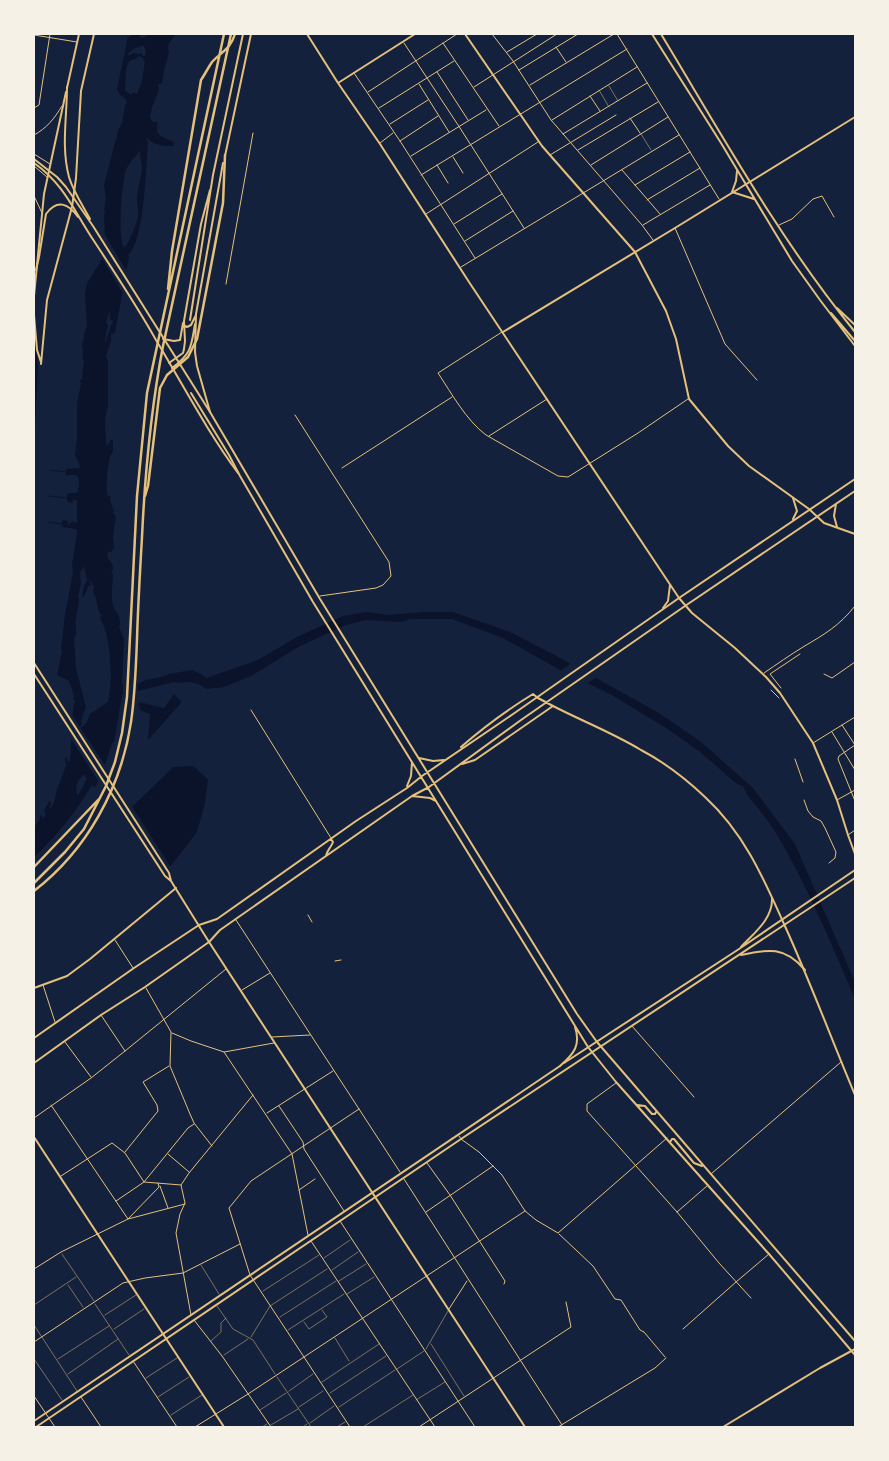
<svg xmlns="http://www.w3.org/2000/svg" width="889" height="1461" viewBox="0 0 889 1461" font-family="Merriweather,serif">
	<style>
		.water { fill: #0b132b; fill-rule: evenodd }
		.pier { fill: #14213d }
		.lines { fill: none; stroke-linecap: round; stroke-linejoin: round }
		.stream { stroke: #0b132b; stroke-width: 1 }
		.service { stroke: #e5c07b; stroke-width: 0.5 }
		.pedestrian { stroke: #e5c07b; stroke-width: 1 }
		.minor { stroke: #e5c07b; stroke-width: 1 }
		.tertiary { stroke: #e5c07b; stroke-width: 2 }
		.secondary { stroke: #e5c07b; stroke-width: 2 }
		.primary { stroke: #e5c07b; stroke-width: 2 }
		.trunk { stroke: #e5c07b; stroke-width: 2.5 }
	</style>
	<rect width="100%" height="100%" fill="#14213d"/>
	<path class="water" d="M131 34H141L140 38 145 37 149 34H176L169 43 168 48 169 53 164 70 162 83 158 85 159 90 152 107 150 118 153 122H158C154 137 163 137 174 142V146C163 146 155 146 147 138L146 139 148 142C146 165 145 241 128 255L129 257 115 333 111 334V340L106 356 108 362V406L105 418 106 444 108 445 111 439 113 441V451C107 459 106 485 107 495L111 497 110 500 114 511 113 514 116 516 113 536 114 548 111 552H108L107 557C111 562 116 566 111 574H113C113 589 108 604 119 615L120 624 119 627 124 639 122 684 136 685 146 680 161 677 169 674 192 670 203 675 206 678 258 660 297 637 343 616 367 612 388 615 424 612H453L510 632 551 653 659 713 701 742 753 788 795 844 855 982V999C831 943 807 885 776 833 767 819 758 808 748 796 746 793 745 789 743 786L737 784 699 751 666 728 610 694 562 671 503 638 452 619H410L402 622 366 620 346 625 300 646 251 676 224 687 206 689C200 684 194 682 186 682 181 682 179 684 174 682L122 695 114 743H112L105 765 95 788 92 785C76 812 57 836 34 857V827L39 821 41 814 43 819 46 814 44 811 49 801 51 802 50 808H51L54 802 57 789 66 766 65 758 67 757 68 761H70C72 745 70 729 73 713 74 708 73 706 75 702L73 698 74 696 69 681 57 675 62 652 61 649 65 614 73 573 72 565 77 532 76 529 62 527V520L69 521 67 523 69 525 72 521 77 523V501L73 499V502L71 503 67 501V494L70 493H77C79 487 80 480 77 475H66V469L79 468 80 466 75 455 77 437V403L81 384 80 380 82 379 84 360 82 359 83 353 82 344 84 338V334L87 326 85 294 87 283 102 259 105 236 104 216 105 211 104 209 106 198 104 185 118 131 122 123 125 105 127 103 126 100 122 96 120 95 117 89 128 36 130 38ZM143 45 146 50 145 56H142V53L140 54 133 53 129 56 128 53 136 47 137 48ZM139 56 143 58V60L145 61 142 81 137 94 133 92 132 95 125 91 126 69 129 61 136 59ZM140 151C140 158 142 162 142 169 141 178 138 187 137 196 136 202 139 209 138 214 138 221 129 244 124 248 117 233 122 190 125 173 126 167 136 155 140 151ZM110 311V319L113 321 112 325 111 324C111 326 106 342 105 344L106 333 108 326 106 322ZM84 566 87 580C85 584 81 592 83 598L89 585 91 587 89 578 94 587 93 592C98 599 96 611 102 616L100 618C111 636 113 680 108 702L90 714 87 722 82 727H80L82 724 81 721 86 707 76 668 74 639 76 635V625L75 624 79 600 78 596 81 584 80 573ZM84 774 87 779 78 795C73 787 79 779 84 774Z
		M34 333 38 366 34 447Z
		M174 694 182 702 148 740 150 714 140 710 139 702 164 708Z
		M193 766 208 779 205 803 197 832 170 867 132 807 173 767Z"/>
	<path class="pier" d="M102 230 128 273 124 295 100 255 102 236Z
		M126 638 125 682 138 681 137 694 124 697 122 706Z
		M573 662 598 676 585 685 559 672Z
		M70 712 107 768 100 784 68 734Z
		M131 805 172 869 171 870 168 869 130 808Z"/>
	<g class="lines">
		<path class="stream" d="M50 470 67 472
			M48 496 67 498
			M48 522 62 524"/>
		<path class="service" d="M609 86 618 101
			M599 90 609 107
			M641 134 651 150
			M62 1254 94 1301
			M324 1258 350 1240
			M201 1265 219 1294
			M332 1270 358 1252
			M339 1281 366 1264
			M68 1285 83 1307
			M263 1291 319 1255
			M347 1294 374 1277
			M95 1304 129 1355
			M34 1305 76 1277
			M217 1306 233 1329 253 1340 275 1374
			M105 1315 136 1295
			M280 1317 336 1281
			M304 1322 309 1329 327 1317 322 1310
			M34 1325 77 1391
			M114 1329 144 1309
			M288 1330 344 1294
			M251 1337 270 1306 327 1269
			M335 1338 349 1361
			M211 1341 221 1332V1323L226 1318
			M431 1344 464 1396
			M426 1349 448 1311
			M224 1355 248 1339
			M34 1359 62 1400
			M58 1359 109 1326
			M397 1369 424 1351
			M68 1374 118 1339
			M277 1377 311 1427
			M146 1378 177 1358
			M322 1382 379 1344
			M289 1391 313 1374
			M330 1393 386 1356
			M158 1397 189 1377
			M416 1400 445 1382
			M299 1407 323 1391
			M339 1407 395 1370
			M260 1410 286 1393
			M171 1415 202 1395
			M310 1423 334 1406
			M271 1425 298 1409
			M262 1427 267 1424
			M303 1427 307 1424
			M337 1427 345 1422
			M363 1427 413 1395"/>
		<path class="pedestrian" d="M824 674 832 678 855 662
			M781 688 770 674 800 654
			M771 690 779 698
			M832 732 855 770
			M795 759 803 782
			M804 800 808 811 813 817 821 821 825 828 836 852 835 858 829 863
			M837 800 855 790
			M559 1234 593 1266 615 1299 621 1300 640 1330 644 1332 665 1357"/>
		<path class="minor" d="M492 34 513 61 551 120 642 225 653 240
			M617 34 719 199
			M34 35 77 42
			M404 43 460 128 524 228
			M443 43 499 126
			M556 47 566 62
			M507 52 537 34
			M519 70 578 34
			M437 72 468 120
			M354 73 400 141 475 258
			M419 84 449 132
			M530 85 614 34
			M474 87 557 34
			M368 92 457 34
			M590 96 600 111
			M34 108 39 105 50 34
			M379 108 454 61
			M630 118 640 133
			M552 120 637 67
			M390 124 428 100
			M563 134 647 83
			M34 135C47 128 54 119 62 106
			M400 141 438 116
			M380 143 393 133
			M578 150 658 102
			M34 154 50 164
			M550 155 616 115
			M411 156 486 110
			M453 157 463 173
			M437 165 448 183
			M591 165 668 117
			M34 166 47 177
			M622 170 660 214
			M421 175 627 49
			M635 185 690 152
			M34 196 42 213
			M647 200 700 168
			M426 214 538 142
			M454 224 502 194
			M643 225 710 185
			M779 225 792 219 813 199 822 196 834 217
			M675 228 725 344 757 380
			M465 241 513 211
			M461 267 679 135
			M226 284 253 133
			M502 332 438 373C452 394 466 420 486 435L558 476 568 477 638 433 688 399
			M295 415 389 562 391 576 383 585 376 588 320 596
			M489 436 547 399
			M342 468 452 397
			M764 673C777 664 790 655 803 647 825 634 839 626 855 606
			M251 710 331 838
			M842 725 855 745 839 756 838 759 855 801
			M813 743 855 717
			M848 835 855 830
			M308 915 312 922
			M236 920 400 1172
			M115 940 133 968
			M335 961 341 960
			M43 985 55 1022
			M146 988 171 1032 170 1066 190 1114 194 1123 212 1146
			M242 990 270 973
			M101 1015 125 1051
			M632 1026 694 1097
			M172 1033 191 1041 224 1052 274 1043
			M272 1037 310 1035
			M65 1042 91 1077
			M224 1052 292 1154 308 1235
			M616 1083 587 1104V1111L677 1212 719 1263 751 1298
			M51 1105 128 1219 159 1187 158 1183
			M279 1106 303 1142 304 1149 344 1211
			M267 1113 333 1071
			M34 1118 91 1078 125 1051 226 969
			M459 1136 461 1139 479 1152 502 1175 525 1211 536 1220 558 1233 667 1138
			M125 1152 158 1111 157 1105 143 1082 169 1066
			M168 1154 189 1172
			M427 1163 450 1195 505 1281 504 1284
			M711 1174 841 1062
			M61 1176 112 1143 125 1153 144 1182 181 1185
			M404 1179 562 1425
			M160 1186 168 1208
			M299 1190 315 1179
			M116 1201 144 1182 188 1128 194 1124
			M426 1212 493 1166
			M677 1212 707 1186
			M340 1221 475 1427
			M311 1241 435 1427
			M34 1269 61 1252 128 1219 185 1204
			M449 1309 467 1281
			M191 1315 176 1233 180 1214 185 1203 181 1185 189 1173 253 1095
			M194 1320 222 1356 271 1427
			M683 1329 736 1282 769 1254
			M34 1342 123 1283 145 1278 183 1273 240 1244
			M133 1361 177 1427
			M34 1396 55 1427
			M81 1397 101 1427
			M195 1427 248 1394 525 1211
			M350 1427 250 1275 229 1208 251 1181 359 1109
			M419 1427 571 1327 566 1302
			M558 1427 655 1368 666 1358"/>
		<path class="tertiary" d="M307 34 338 83 380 144 469 282 679 598 692 613 735 648 766 677 780 693 813 743 837 800 848 835 855 854
			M465 34 542 146 635 252 666 311 676 339 689 399 728 446 749 466 809 509 824 523 855 534
			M338 83 415 34
			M67 88 79 34
			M732 192 736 181 737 171
			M34 296 44 194 66 92
			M34 315 37 350 41 362
			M503 332 675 228 855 117
			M41 364 47 300 72 207 76 178 81 91 94 34
			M663 608 668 601 670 585
			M553 706C582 721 613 733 641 750 664 762 686 779 705 797 744 833 763 877 784 924 810 981 831 1038 855 1095
			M34 988 67 976 90 959 176 888"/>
		<path class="secondary" d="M67 87C67 117 61 147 69 177 73 191 83 206 90 219
			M34 159 57 177 66 187 93 226 210 412
			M34 163C64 184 74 211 94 241 115 273 137 306 156 340 183 385 207 431 238 473
			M36 270 39 257 46 214C57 199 68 203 78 217
			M34 663 169 873 171 881 209 942 525 1427
			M34 674 165 876 171 881
			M741 947C754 933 773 919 772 898
			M741 955C768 949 785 946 805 970
			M564 1063 736 951 855 870
			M34 1137 224 1427
			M34 1421 560 1066
			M36 1427 461 1139 855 878
			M723 1427 820 1368 855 1349"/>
		<path class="primary" d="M652 34 721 143 792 261 820 300 855 346
			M661 34C722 135 780 240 855 332
			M225 156 251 34
			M223 163 196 314 195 352 197 366 210 412 320 599 577 1014 597 1042 855 1341
			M732 192 754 199
			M837 308 855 325
			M831 313 855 341
			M190 320 213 175 243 34
			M185 326 187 327 191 325 196 315
			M163 339 174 341 180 340 183 323
			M169 363 183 353 184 349 185 341 184 321 201 224 210 190
			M172 368C192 353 191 347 195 324
			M191 393 229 455 240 476 313 602 588 1047 616 1082 769 1254 855 1355
			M793 498 797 511 793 519
			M836 504 834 516 837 527
			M461 747C484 727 507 710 533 694L538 698 553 706 475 760 462 764
			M419 758 433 761 444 760
			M407 786 411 776 412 762
			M412 796 430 798 436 801
			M326 856C327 850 331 848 333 842L331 839
			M34 1038 134 968 199 925 217 919 356 821 407 788 422 776 516 712 679 598 855 479
			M34 1063 101 1015 145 987 209 942 220 930 412 796 429 787 521 720 685 606 855 491
			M560 1066C574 1054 581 1045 575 1027
			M637 1105 645 1106 652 1114H655L656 1112
			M670 1142 672 1139H674L694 1163 702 1166"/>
		<path class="trunk" d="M168 289 172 251 201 80C205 74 208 68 212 62 222 51 230 50 235 34
			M145 496 148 486 160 388 167 375 188 357 197 339 223 203 225 155
			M34 867 99 799
			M34 883 65 852 84 829 106 786 115 762 122 733 127 697 137 496 147 393 224 34
			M34 891C87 850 121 788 131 722 135 695 136 667 137 639 138 605 140 571 142 537 145 472 151 409 163 346L231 34"/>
	</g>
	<rect width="889" height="1461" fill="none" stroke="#f6f1e7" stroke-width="70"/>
</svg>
